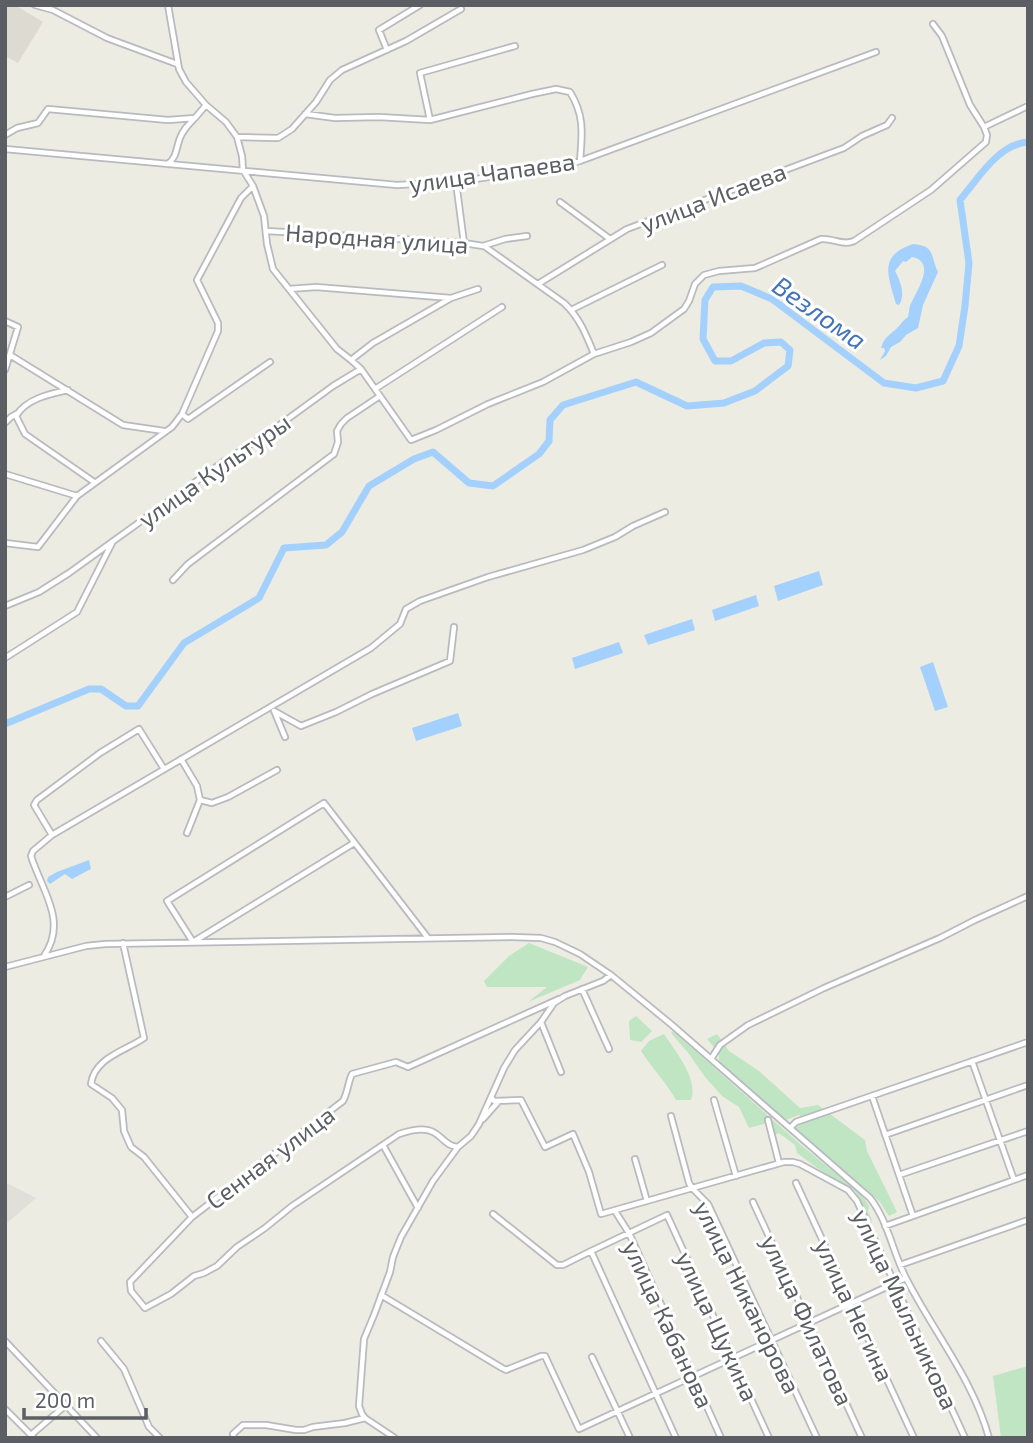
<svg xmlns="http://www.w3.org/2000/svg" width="1033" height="1443" viewBox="0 0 1033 1443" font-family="'Exo 2',sans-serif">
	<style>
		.industrial { fill: #e1dfda }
		.education { fill: #dddbd1 }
		.green { fill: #bfe5c2 }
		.water { fill: #a3d0fd }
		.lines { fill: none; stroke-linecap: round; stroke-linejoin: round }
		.river { stroke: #a3d0fd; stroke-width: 7 }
		.minor-casing { stroke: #b8babf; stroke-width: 8 }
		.minor { stroke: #fff; stroke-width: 4.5 }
		.labels { text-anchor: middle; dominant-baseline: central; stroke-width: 6; stroke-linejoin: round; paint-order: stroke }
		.street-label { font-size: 24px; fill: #5b5e63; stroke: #fff }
		.water-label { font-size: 26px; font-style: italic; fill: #4374b7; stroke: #fff }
	</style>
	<rect width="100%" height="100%" fill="#edece2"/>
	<path class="industrial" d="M5 1182 36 1198 5 1225Z"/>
	<path class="education" d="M5 5H15L43 22 18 63 5 56Z"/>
	<path class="green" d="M529 943 588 967 580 980 528 1002 547 987H487L484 981 509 956Z
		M636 1016 652 1031 641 1042 630 1040 629 1021Z
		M673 1031 801 1145 862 1195 869 1206 868 1211 872 1220 869 1222 856 1192 824 1173 797 1153 795 1145 779 1133 775 1135 767 1123 749 1128 739 1107 722 1096 705 1077 689 1054 671 1033Z
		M664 1034C675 1051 699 1079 691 1100H676C666 1082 652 1068 641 1051L649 1041Z
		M717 1034 729 1051 759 1071 800 1108 818 1105 865 1140 867 1151 897 1212 889 1216 880 1202 795 1128 807 1121 799 1115 786 1120 719 1063V1053L707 1039Z
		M1028 1366V1438H1001L993 1376Z"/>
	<path class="water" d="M913 244C936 246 930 256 938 272L923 305 918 328 906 335 900 342 891 347 886 356 880 360 885 351 884 348H881C884 338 888 336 895 330 900 326 902 321 908 317 909 313 909 309 910 306 915 293 938 262 912 257L906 262 903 261 895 271C900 280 906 295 899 305L896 304C888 275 878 256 913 244Z
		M819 571 823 585 778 601 774 586Z
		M756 595 759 606 715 621 712 610Z
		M692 619 695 630 648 645 644 635Z
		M619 642 623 653 575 669 572 658Z
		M933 662 948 707 935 711 920 667Z
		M458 713 462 726 416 741 412 728Z
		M89 860 91 869 72 879 65 874 50 884 47 881 48 877 57 872Z"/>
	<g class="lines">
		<path class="river" d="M5 724 89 689H101L126 706H138L184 643 259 598 284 548 326 545 342 532 369 486 414 459 433 452 469 483 493 486 539 454 549 441 550 420 563 405 636 382 687 406 724 403 755 391 788 366 790 350 781 342 764 343 731 361H715L703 339 705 300 713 287 741 286 772 299 884 383 916 388 943 381 959 346 965 306 969 263 960 200C978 179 998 144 1028 142"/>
		<g class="minor-casing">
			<path id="minor" d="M35 5 53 10 107 38 177 64
				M168 5 179 69 186 82 206 105 226 122 237 137 242 156 243 170
				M933 24 942 36 970 105 984 127
				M387 50 379 30 420 5
				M305 114 335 118 379 117 430 120 532 94 556 89 570 92C585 116 582 135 580 161
				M430 120 420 73 515 46
				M5 135 17 128 38 123 48 109 168 120 195 118 206 105
				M237 137 278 138 292 129 316 102 330 80 342 70 406 41 461 9
				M5 149 397 185 456 182 561 166 580 161 876 52
				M168 164C177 157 176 148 180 138 183 130 188 125 194 119
				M243 170 253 186 264 216 267 244 273 269 337 349 351 360 361 369 411 440 436 430 488 404 543 382 594 354 631 342 651 333 684 309 689 301 695 284 704 275 719 271 755 268 821 239C833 238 843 246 854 241L931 190 986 142 987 135 984 127 1028 106
				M456 182 464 243
				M560 202 610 239
				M267 231 464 243 483 246 505 239 527 236
				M484 246 564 303C579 317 586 334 594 354
				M538 284 627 229 844 148 862 136 887 125 892 118
				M289 289 316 287 451 298 478 289
				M571 310 662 265
				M5 321 18 327 5 370
				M10 355 123 425 164 431
				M351 360 373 343 451 298
				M375 389 502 307
				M68 390C49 394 26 399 16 416L25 434 94 482
				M182 414 188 419 270 362
				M5 423 11 417 18 413
				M5 474 77 496
				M5 543 38 547 77 496 172 427 182 414 218 331V323L197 280 241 198 253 186
				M173 580 188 564 334 454 338 442 337 431 341 424 347 418 380 396
				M5 606 39 592 69 573 223 462 263 437 333 386 361 369
				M5 658 77 612 112 543
				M274 711 301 726 336 712 372 694 450 661 454 627
				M275 713 285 737
				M181 759 197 786 200 800 187 833
				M200 800 212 803 228 797 277 770
				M52 835 34 805 37 800 100 753 139 729 164 769
				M354 843 193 942 167 901 324 803 428 938
				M5 897 29 885
				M123 943 144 1038C125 1051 94 1058 91 1084L112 1098 122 1110 124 1131 131 1147 144 1157 192 1217
				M44 956C68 921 42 891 31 856L33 851 52 835 371 648 400 624 406 609 420 601 488 577 583 550 615 537 633 526 665 512
				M5 967 86 946 105 944 512 937 541 938 555 942 580 954 611 975 672 1025 870 1198C887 1219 893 1252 905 1276 932 1330 973 1379 989 1438
				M582 989 609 1049
				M541 1022 561 1072
				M711 1059 720 1045 748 1025 824 988 940 938 975 920 1028 896
				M972 1061 1014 1180
				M872 1096 913 1216
				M491 1097 494 1101 521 1100 545 1147 573 1134 589 1172 601 1214 784 1162H793L800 1164 848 1190 857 1201 965 1438
				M714 1100 736 1176
				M671 1116 689 1183 692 1188 708 1204 817 1438
				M483 1119 498 1102
				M768 1120 779 1163
				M790 1128 796 1122 1028 1042
				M885 1135 1028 1085
				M383 1145 418 1208
				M458 1147C446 1146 443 1137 433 1132 424 1127 408 1131 399 1134L292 1206 265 1228 237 1247 217 1266 204 1273 194 1276 171 1294 145 1308 131 1291 130 1282 192 1217 343 1101C348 1092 348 1082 352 1074L396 1062 408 1067 559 999
				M635 1159 647 1201
				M899 1175 1028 1131
				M796 1183 914 1438
				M753 1202 862 1438
				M615 1211 629 1233 721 1438
				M493 1214 557 1265H563L591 1251
				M885 1226 1028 1175
				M900 1265 1028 1220
				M381 1295 502 1368 506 1370 541 1356H545L579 1429 906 1278
				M5 1341 97 1438
				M101 1341 124 1369 149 1427 160 1438
				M592 1357 630 1438
				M5 1409 34 1438
				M365 1418 362 1414 359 1406 364 1339 374 1315 390 1272 393 1257 401 1237 433 1181 458 1147 471 1136 479 1124 504 1068 515 1050 541 1022 554 1003 565 996 603 981 611 975
				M31 1435 66 1405
				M234 1438 233 1434 243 1425H266L296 1430H304L313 1427 345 1423 365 1418 395 1438
				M676 1438 591 1251 667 1215 769 1438"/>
		</g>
		<use href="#minor" class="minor"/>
	</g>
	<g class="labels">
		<g class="street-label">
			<text transform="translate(492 172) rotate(-8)">улица Чапаева</text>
			<text transform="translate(713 197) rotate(-21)">улица Исаева</text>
			<text transform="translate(377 238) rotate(4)">Народная улица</text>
			<text transform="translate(214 470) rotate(-35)">улица Культуры</text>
			<text transform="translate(270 1157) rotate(-37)">Сенная улица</text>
			<text transform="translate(748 1297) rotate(64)">улица Никанорова</text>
			<text transform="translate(906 1309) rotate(65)">улица Мыльникова</text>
			<text transform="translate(855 1310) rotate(65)">улица Негина</text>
			<text transform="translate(808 1320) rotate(65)">улица Филатова</text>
			<text transform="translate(669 1324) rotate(65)">улица Кабанова</text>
			<text transform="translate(718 1326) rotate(65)">улица Щукина</text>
		</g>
		<g class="water-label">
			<text transform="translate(820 312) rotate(35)">Везлома</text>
		</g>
	</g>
	<rect width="1033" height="1443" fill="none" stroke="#5b5e63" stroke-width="14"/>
	<path d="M24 1408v10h122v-10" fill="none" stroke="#5b5e63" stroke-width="3.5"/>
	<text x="35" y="1408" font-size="21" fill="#5b5e63" stroke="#ffffff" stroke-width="5" paint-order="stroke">200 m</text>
</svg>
